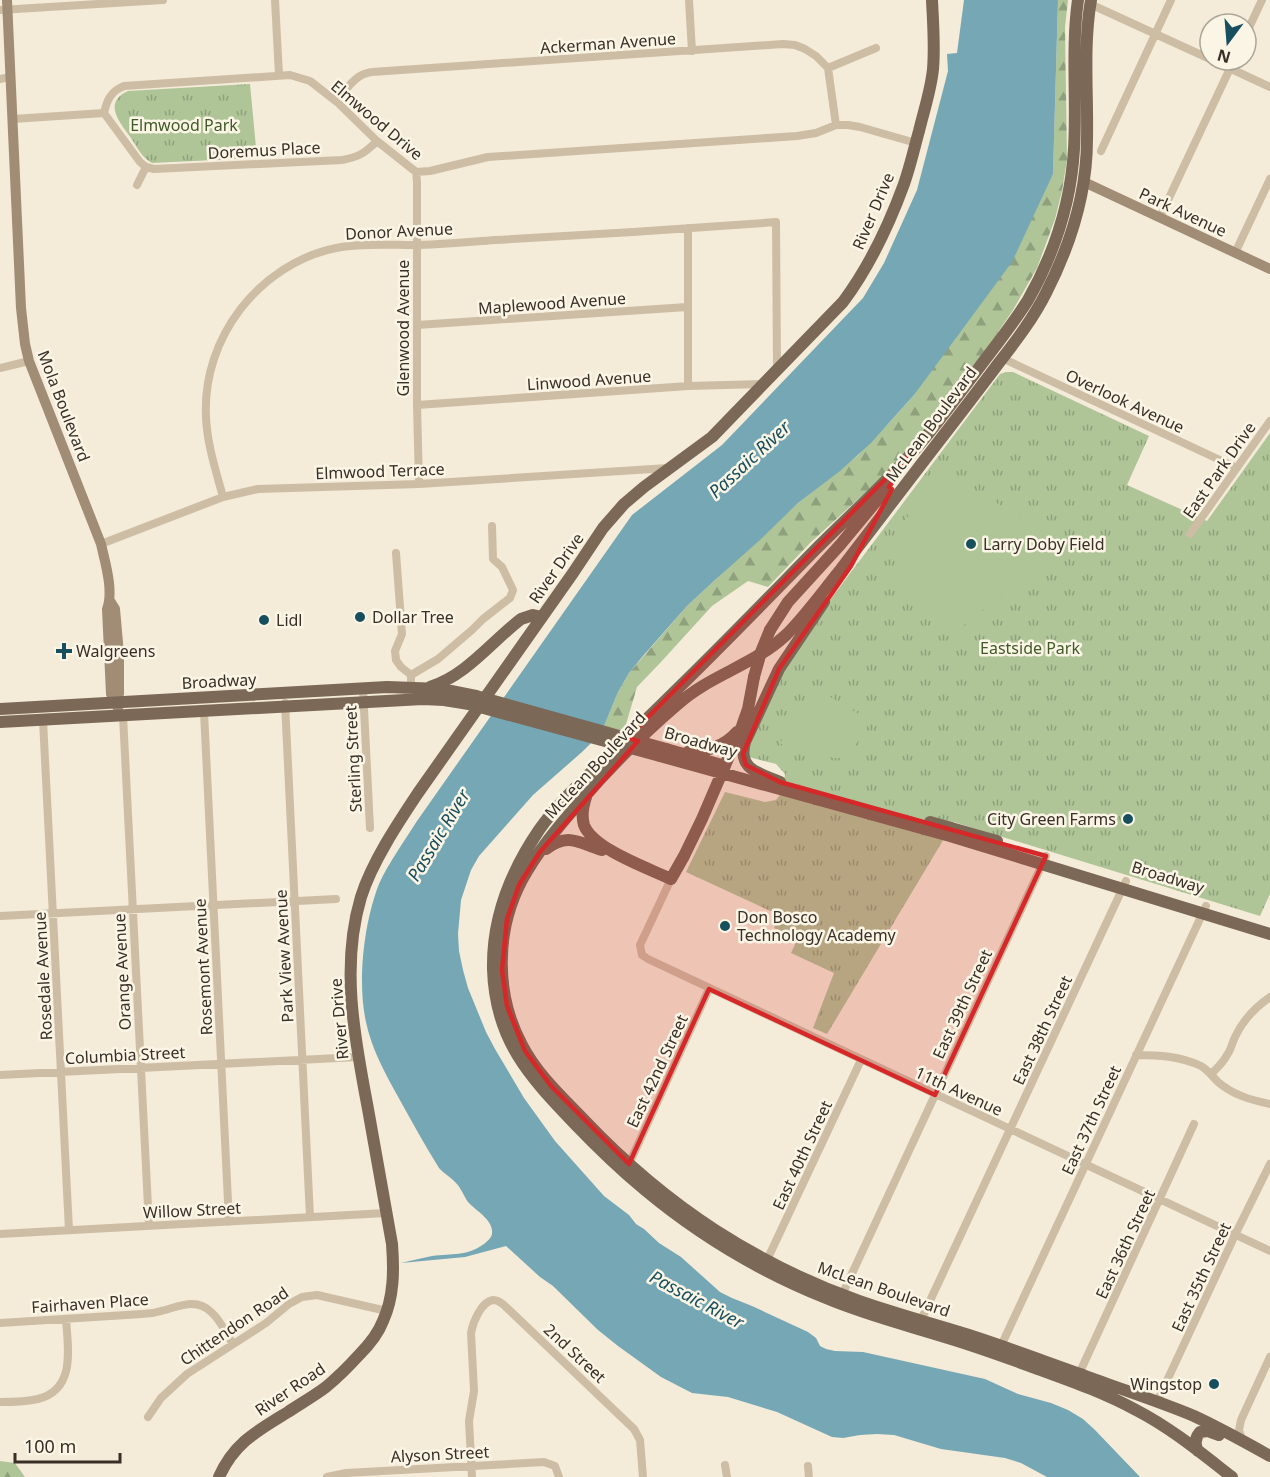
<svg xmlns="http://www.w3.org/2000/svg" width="1270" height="1477" viewBox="0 0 1270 1477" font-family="'Noto Sans',sans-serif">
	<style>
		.forest { fill: url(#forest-firs) }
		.park { fill: url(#park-tufts) }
		.garden { fill: #afc598 }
		.water { fill: #75a8b4 }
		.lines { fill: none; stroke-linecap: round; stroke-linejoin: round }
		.street { stroke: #cdbda4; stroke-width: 8 }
		.secondary { stroke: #a18c75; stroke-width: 10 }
		.primary { stroke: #7c6856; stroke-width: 12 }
		.primary-bridge { stroke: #7c6856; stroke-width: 12 }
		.marked { fill: #d62828; fill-opacity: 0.2; stroke: #d62828; stroke-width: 4.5; stroke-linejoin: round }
		.poi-dot { fill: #184f5e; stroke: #fbf5e6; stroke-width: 2 }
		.labels { text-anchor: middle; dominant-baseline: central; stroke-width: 5; stroke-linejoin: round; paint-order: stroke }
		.street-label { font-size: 16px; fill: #382f26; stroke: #fbf5e6 }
		.park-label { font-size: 16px; fill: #3f5928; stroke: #fbf5e6 }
		.poi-label { font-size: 16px; fill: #382f26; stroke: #fbf5e6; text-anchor: start }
		.water-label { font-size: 18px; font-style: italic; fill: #184f5e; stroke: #fbf5e6 }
	</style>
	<defs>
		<pattern id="forest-firs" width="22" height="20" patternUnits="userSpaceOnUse" patternTransform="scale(1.5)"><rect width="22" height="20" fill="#afc598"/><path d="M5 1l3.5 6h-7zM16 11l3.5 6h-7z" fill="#8fa07c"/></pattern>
		<pattern id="park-tufts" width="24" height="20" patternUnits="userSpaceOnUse" patternTransform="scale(1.5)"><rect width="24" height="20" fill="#afc598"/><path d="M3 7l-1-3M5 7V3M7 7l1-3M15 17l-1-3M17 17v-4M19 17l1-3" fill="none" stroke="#8fa07c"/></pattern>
	</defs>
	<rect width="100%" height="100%" fill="#f4ebd9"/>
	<path class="forest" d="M1058 0H1068L1065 27 1067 160 1062 191 1055 219 1037 268 1013 310 977 363 897 464 811 542 768 587 748 581 712 606 661 662 637 687 624 731 604 726 618 692 629 673 687 606 798 503 857 456 890 422 914 395 1053 174Z
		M0 1461 15 1463 25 1477H0Z"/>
	<path class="park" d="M250 84 257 158 152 163C142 158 137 147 131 138 120 123 102 103 128 91Z
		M1006 372H1013L1149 436 1127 485 1207 521 1270 433V894L1260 916 954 822 827 1034 813 1028 834 973 791 953 798 938 774 928 779 915 686 872 725 792 765 802 776 800 783 791 785 774 776 764 745 756 780 678 815 620 1000 374Z"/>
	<path class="garden" d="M180 108 200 111 198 121 179 117Z
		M942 472 1025 519 1031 514 1047 528 1046 530 1048 554 1050 556 1034 576 1029 573 958 630 899 581 894 534Z
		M814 687 870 721C866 729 852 753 845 756 840 759 835 758 830 757 811 755 796 754 780 743Z"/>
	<path class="water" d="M964 0H1058L1053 174 1012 262 914 395 871 443 840 471 798 503 761 539 715 580 687 606 643 656 629 673 618 692 604 726 594 740 582 752 533 795 479 856 471 870 461 900 458 934 459 951 463 970 468 988 486 1032 495 1049 524 1098 555 1141 604 1196 629 1215 636 1224 644 1229 659 1243 681 1257 720 1292 732 1298 752 1306 808 1332 816 1338 820 1346 826 1349 835 1351 863 1352 985 1379 1018 1394 1051 1403 1068 1410 1083 1419 1095 1430 1140 1477H1047L1021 1463 1005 1458 941 1449 894 1435 877 1434 860 1435 843 1438 832 1437 777 1412 728 1397 692 1393 661 1377 618 1346 598 1330 553 1286 540 1277 506 1246 465 1257 401 1263C411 1261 421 1258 432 1256 453 1253 465 1257 484 1244 487 1241 491 1239 492 1234 494 1220 476 1211 468 1202 464 1196 461 1188 456 1183 451 1177 444 1174 439 1168 424 1144 410 1118 396 1093 384 1071 371 1047 366 1022 357 982 364 922 379 884 389 862 404 842 417 821L632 515 722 445 863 298 884 263 917 190 948 71 947 54 957 53Z"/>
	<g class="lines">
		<path class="street" d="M275 0 279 75
			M689 0 692 51
			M1090 4 1210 59
			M0 10 163 0
			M1246 34 1262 0
			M1212 60 1270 87
			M828 68 876 48
			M0 79 10 77
			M337 102C342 94 353 79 362 75 363 74 371 72 372 72L783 44 795 45 805 49 816 56 828 68 836 125
			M104 113 140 162 146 167 154 169 342 160C359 157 365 153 377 141
			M13 119 104 113C107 100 111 91 124 86L290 75 310 81 337 102 377 141 416 172 430 171 488 157 797 136 816 133 836 125H848L860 127 916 143
			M1101 151 1171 0
			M416 172 417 182V405L419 484
			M137 185 146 167
			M1160 217 1234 60
			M1235 253 1270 179
			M417 325 687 307
			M1002 358 1237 468
			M0 368 29 361
			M688 386V228
			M417 405 688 386 763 384
			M223 497C216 471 207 444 206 417 202 338 259 264 336 248 361 243 388 245 413 245 440 245 468 242 495 240 588 235 682 229 776 222L777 369
			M1190 534 1270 421
			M101 544 223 497 258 489 419 484 668 468
			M396 553 402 634 395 651 396 660 401 667 411 675
			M411 687V675L438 659 472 630 483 619 510 598 513 590 502 567 493 559 492 526
			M363 689 370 828
			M285 703 310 1217
			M204 712 229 1222
			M123 716 149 1226
			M43 720 69 1230
			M671 879 640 945 642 955 648 959 1270 1251
			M0 916 336 899
			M1136 1055C1158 1055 1180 1056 1201 1066 1208 1070 1212 1076 1218 1082 1233 1095 1251 1100 1270 1104
			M1211 1074C1217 1068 1223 1063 1227 1055 1231 1050 1232 1043 1235 1037 1243 1020 1254 1008 1270 997
			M0 1075 358 1057
			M629 1164 709 989
			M0 1234 386 1213
			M767 1260 861 1060
			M842 1295 1046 856
			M921 1320 1126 881
			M0 1323 142 1314C148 1314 155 1313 161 1311 178 1307 196 1297 211 1312 221 1320 226 1334 233 1344
			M1001 1346 1206 906
			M1079 1374 1194 1124
			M0 1402C12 1402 26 1402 38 1399 76 1389 68 1349 66 1319
			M1157 1402 1235 1235 1270 1164
			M148 1417 161 1398 187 1374 266 1323 289 1304 302 1297 317 1295 387 1311
			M1242 1440 1239 1430 1241 1420 1270 1357
			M725 1465 727 1477
			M808 1466 809 1477
			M327 1477 346 1473 544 1462 555 1466 559 1477
			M472 1477 469 1421 474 1391 471 1333C473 1322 481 1302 493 1300 498 1300 502 1303 506 1307L634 1429 640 1440 643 1477"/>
		<path class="secondary" d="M7 0 21 308 25 344 29 361 101 544C105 562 114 591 107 609L111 694 118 708
			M1084 182 1270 269
			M110 601 115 609 119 654V694L116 703"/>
		<path class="primary" d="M1078 0C1071 49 1077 99 1074 149 1071 202 1054 254 1028 300 1013 324 995 346 978 369 959 394 940 420 920 444 887 482 850 515 815 550 765 601 716 652 665 701 645 721 624 740 604 760 581 782 557 804 539 830 511 871 492 919 493 969 495 1040 529 1076 575 1124 597 1147 620 1169 645 1190 699 1235 761 1272 826 1298 866 1315 907 1325 948 1338 978 1347 1008 1358 1038 1369 1071 1381 1105 1393 1136 1410 1171 1428 1201 1453 1232 1477
			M1091 0C1083 46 1088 93 1087 139 1087 193 1070 246 1046 293 1033 319 1015 342 998 364 974 396 950 427 926 458 898 495 869 532 841 569 823 591 806 615 786 635 754 665 710 675 678 704 643 734 609 768 579 803 558 827 537 852 522 880 495 931 495 995 522 1045 537 1074 561 1096 584 1120 623 1161 667 1199 715 1230 760 1259 808 1283 859 1301 896 1314 934 1324 972 1336 1009 1348 1046 1362 1083 1375 1120 1389 1158 1401 1194 1416 1220 1428 1245 1442 1270 1456
			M770 630 788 602 840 545 884 492
			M430 687C467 675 491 642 521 619L533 615 542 617
			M0 709 387 687 441 689 476 696
			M0 722 423 699 444 700 469 704
			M666 749 725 766
			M689 751C707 752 725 746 737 732
			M660 756 950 836 1270 934
			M780 782C760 773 737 770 745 742L779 669 824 602
			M586 797C583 806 581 815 584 825 593 849 648 868 671 879L684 856 702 819 742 726 748 709 754 677
			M930 822 997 841
			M546 849C568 832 579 843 602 850
			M1198 1451C1194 1444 1195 1438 1200 1432L1208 1431 1219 1435
			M219 1477C234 1443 257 1431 288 1412 300 1404 314 1396 326 1387 338 1377 349 1366 359 1355 369 1345 378 1334 383 1321 394 1297 394 1270 392 1244 384 1199 376 1154 368 1109 355 1040 340 967 361 897 372 862 398 823 418 793L573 573 603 528 624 504 644 487 712 437 843 302C869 267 889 225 904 184 910 167 914 149 919 131 924 110 931 90 933 69 935 46 933 23 932 0"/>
		<path class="primary-bridge" d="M754 677 761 652 770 630
			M476 696 666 749
			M469 704 660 756"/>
	</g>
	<path class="marked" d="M918 446 889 487 892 489 851 566 779 669 743 754 746 765 780 782 1046 856 935 1095 709 989 629 1164 551 1086 525 1051 507 1006 502 970 507 919 519 885 539 853 638 741 627 738Z"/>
	<g class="poi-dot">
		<circle cx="971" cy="544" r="6"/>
		<circle cx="360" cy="617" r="6"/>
		<circle cx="264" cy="620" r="6"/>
		<path d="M61 642h6v6h6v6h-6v6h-6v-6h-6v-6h6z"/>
		<circle cx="1128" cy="819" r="6"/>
		<circle cx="725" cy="926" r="6"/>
		<circle cx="1214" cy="1384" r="6"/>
	</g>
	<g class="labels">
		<g class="street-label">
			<text transform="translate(608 43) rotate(-4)">Ackerman Avenue</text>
			<text transform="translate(377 120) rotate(40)">Elmwood Drive</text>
			<text transform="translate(264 150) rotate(-3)">Doremus Place</text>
			<text transform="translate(873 211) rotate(-67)">River Drive</text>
			<text transform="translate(1183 212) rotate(25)">Park Avenue</text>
			<text transform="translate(399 231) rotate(-3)">Donor Avenue</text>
			<text transform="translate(552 303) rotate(-4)">Maplewood Avenue</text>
			<text transform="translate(403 328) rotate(-90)">Glenwood Avenue</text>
			<text transform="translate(589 380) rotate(-4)">Linwood Avenue</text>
			<text transform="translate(1125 401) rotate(25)">Overlook Avenue</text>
			<text transform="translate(64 406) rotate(69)">Mola Boulevard</text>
			<text transform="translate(931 424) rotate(-53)">McLean Boulevard</text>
			<text transform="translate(1219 470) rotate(-55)">East Park Drive</text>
			<text transform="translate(380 471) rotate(-2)">Elmwood Terrace</text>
			<text transform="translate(556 568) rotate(-55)">River Drive</text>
			<text transform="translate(219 681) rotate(-3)">Broadway</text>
			<text transform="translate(701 742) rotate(16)">Broadway</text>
			<text transform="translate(353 759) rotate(-93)">Sterling Street</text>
			<text transform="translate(595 765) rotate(-47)">McLean Boulevard</text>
			<text transform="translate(1168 877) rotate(17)">Broadway</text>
			<text transform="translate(284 956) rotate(-93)">Park View Avenue</text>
			<text transform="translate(203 967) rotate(-93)">Rosemont Avenue</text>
			<text transform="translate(122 972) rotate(-93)">Orange Avenue</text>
			<text transform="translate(43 976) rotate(-93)">Rosedale Avenue</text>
			<text transform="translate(962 1004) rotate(-65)">East 39th Street</text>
			<text transform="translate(339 1019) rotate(-95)">River Drive</text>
			<text transform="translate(1042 1030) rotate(-65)">East 38th Street</text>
			<text transform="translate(125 1055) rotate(-3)">Columbia Street</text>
			<text transform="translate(657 1071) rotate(-65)">East 42nd Street</text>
			<text transform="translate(959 1091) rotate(25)">11th Avenue</text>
			<text transform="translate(1091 1120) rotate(-65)">East 37th Street</text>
			<text transform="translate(802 1155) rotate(-65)">East 40th Street</text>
			<text transform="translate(192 1210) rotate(-3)">Willow Street</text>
			<text transform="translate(1125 1244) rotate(-65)">East 36th Street</text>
			<text transform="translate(1201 1277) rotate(-65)">East 35th Street</text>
			<text transform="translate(884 1289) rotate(19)">McLean Boulevard</text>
			<text transform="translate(90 1303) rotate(-4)">Fairhaven Place</text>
			<text transform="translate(234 1326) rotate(-34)">Chittendon Road</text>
			<text transform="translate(575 1353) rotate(43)">2nd Street</text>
			<text transform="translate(290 1389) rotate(-34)">River Road</text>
			<text transform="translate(440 1454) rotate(-3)">Alyson Street</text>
		</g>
		<g class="park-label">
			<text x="184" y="125">Elmwood Park</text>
			<text x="1030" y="648">Eastside Park</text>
		</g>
		<g class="poi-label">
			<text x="983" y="544">Larry Doby Field</text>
			<text x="372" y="617">Dollar Tree</text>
			<text x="276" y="620">Lidl</text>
			<text x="76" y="651">Walgreens</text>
			<text x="1116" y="819" text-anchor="end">City Green Farms</text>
			<text x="737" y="917">Don Bosco<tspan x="737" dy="18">Technology Academy</tspan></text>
			<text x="1202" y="1384" text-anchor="end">Wingstop</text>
		</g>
		<g class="water-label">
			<text transform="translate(749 459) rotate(-43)">Passaic River</text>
			<text transform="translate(438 835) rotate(-59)">Passaic River</text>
			<text transform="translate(697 1299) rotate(28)">Passaic River</text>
		</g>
	</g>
	<g transform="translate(1228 42) rotate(196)"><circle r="28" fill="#fbf5e6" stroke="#ada699" stroke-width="1.5"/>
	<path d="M0-4.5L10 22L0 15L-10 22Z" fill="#184f5e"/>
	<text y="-9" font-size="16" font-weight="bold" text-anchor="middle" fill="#382f26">N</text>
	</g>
	<path d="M15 1453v9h105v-9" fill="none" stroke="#382f26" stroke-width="3"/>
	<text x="24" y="1453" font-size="18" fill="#382f26" stroke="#fbf5e6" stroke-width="4.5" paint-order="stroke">100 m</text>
</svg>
